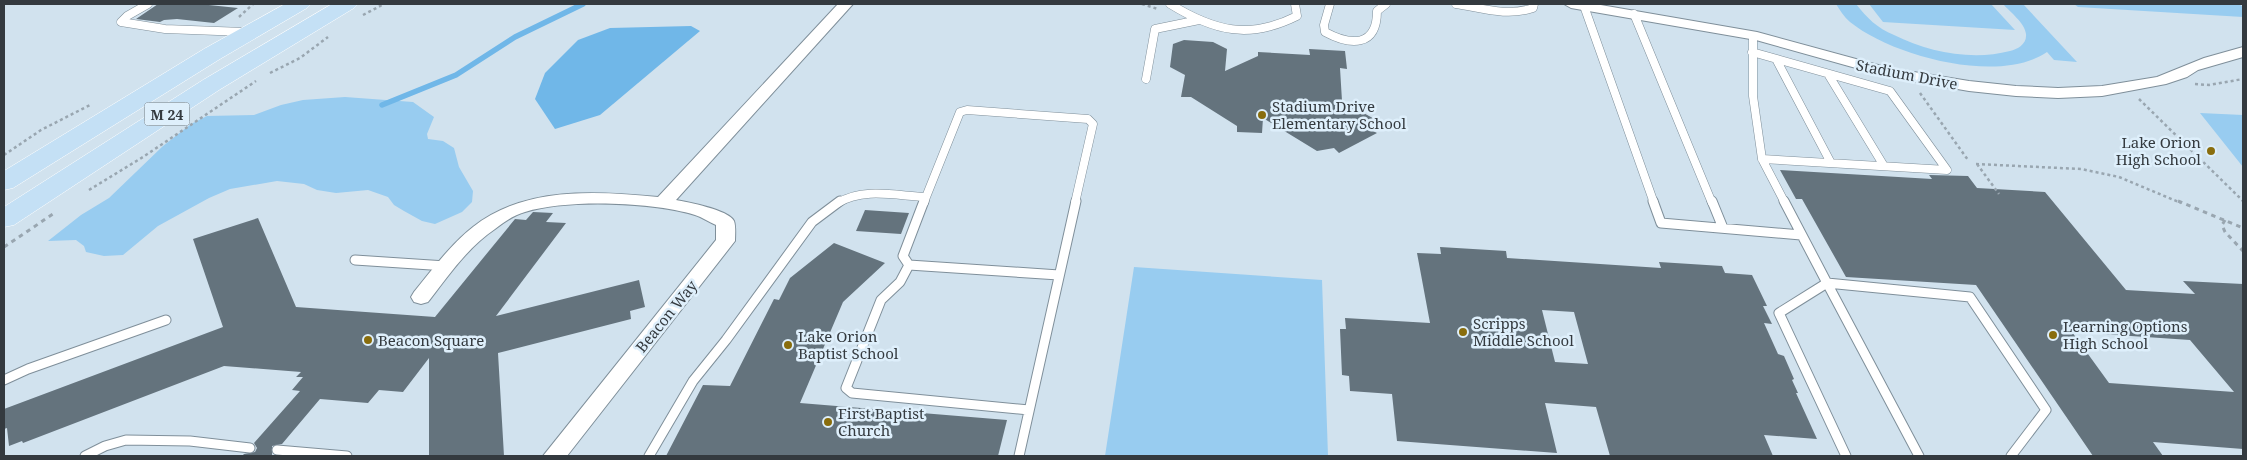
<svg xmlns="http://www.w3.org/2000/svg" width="2247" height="460" viewBox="0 0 2247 460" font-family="'Noto Serif',serif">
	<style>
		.green { fill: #98ccf0 }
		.water { fill: #70b7e8 }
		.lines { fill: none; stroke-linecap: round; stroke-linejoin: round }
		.stream { stroke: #70b7e8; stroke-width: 5.5 }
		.building { fill: #64737d; fill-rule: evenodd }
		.service-far1-casing { stroke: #7f8f9a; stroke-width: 9 }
		.service-casing { stroke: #7f8f9a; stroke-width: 11 }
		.minor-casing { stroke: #7f8f9a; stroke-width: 2 }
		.primary-casing { stroke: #fff; stroke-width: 1 }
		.path-far1 { stroke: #99a6b0; stroke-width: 2.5; stroke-dasharray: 3 3; stroke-linecap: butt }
		.path { stroke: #99a6b0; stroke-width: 3; stroke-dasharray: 4.5 4.5; stroke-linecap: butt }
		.service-far1 { stroke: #fff; stroke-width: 8 }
		.service { stroke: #fff; stroke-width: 9 }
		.minor { fill: #fff; fill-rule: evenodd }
		.primary { fill: #c4e0f5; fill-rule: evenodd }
		.poi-dot { fill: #896d0d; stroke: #deeffb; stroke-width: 2 }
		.labels { text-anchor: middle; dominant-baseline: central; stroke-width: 5; stroke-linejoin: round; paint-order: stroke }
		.shield { fill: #deeffb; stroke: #677077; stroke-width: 1 }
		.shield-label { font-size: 14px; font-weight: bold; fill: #343a3f }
		.street-label { font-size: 15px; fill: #343a3f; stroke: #deeffb }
		.poi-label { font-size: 15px; fill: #343a3f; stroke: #deeffb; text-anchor: start }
	</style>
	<rect width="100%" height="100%" fill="#d1e2ee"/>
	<path class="green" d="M1836 4H1856C1867 18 1877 28 1894 35 1928 52 1972 61 2010 51 2018 49 2027 44 2026 34 2025 23 2010 12 2003 4H2023L2077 62 2054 60 2047 52C1999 85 1892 56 1850 22 1844 17 1840 10 1836 4Z
		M1869 4H1991L2015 30 1883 22Z
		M2074 4H2239L2243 7V17L2078 7Z
		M345 97 413 102 434 117 427 134 428 139 443 141 454 148 459 167 473 191 472 202 462 212 435 224 422 221 404 211 394 205 388 197 368 190 336 193 317 190 304 184 277 181 230 189 209 198 158 226 123 255 104 256 86 252 84 246 76 240 48 241 81 215 109 198 163 146 191 124 207 116 254 115 281 105 303 100Z
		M2200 113 2243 115V167Z
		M1134 267 1322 280 1328 456H1105Z"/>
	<path class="water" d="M691 26 700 31 600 115 555 129 535 99 545 73 578 40 610 28Z"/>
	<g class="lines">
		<path class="stream" d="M382 105 456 75 515 37 583 4"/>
	</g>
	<path class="building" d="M158 4H199L238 8 214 23 177 19 164 20 160 22 136 19Z
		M1184 40 1213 42 1227 49 1225 71 1258 56V52L1310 55 1309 49 1345 51 1347 69 1340 68 1342 101 1378 121 1365 127 1377 133 1339 153 1334 148 1317 151 1263 118 1262 133 1237 132V126L1191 97H1181L1185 75 1170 67 1173 44Z
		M1780 170 1932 179 1929 175 1968 176 1977 188 2045 192 2126 290 2195 294 2183 281 2243 284V449L2153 442 2163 456H2093L1976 285 1846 277 1802 199H1796ZM2072 332 2190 340 2234 392 2109 383Z
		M865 210 909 213 901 234 856 231Z
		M533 212 553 213 546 222 566 223 496 316 639 280 645 307 630 311 631 319 498 353 504 456H429V358L403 392 379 390 368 403 320 399 282 444 272 446V456H242L244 454 255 452 257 448 254 443 300 391 292 390 303 377H296L301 372 224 366 23 443 22 441 9 446 7 428 4 429V409L223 327 193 239 258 218 296 307 435 317 515 219 526 220Z
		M834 243 885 263 843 302 800 403 1007 420 998 456H666L703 385 730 386 774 299 779 300 790 278Z
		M1440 247 1506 251 1507 258 1661 268 1659 262 1722 266 1725 273 1752 275 1767 306H1763L1772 324 1764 323 1778 354 1784 356 1794 379 1792 380 1798 393H1796L1817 439 1764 435 1773 456H1610L1596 407 1545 403 1557 453 1397 441 1392 394 1350 391 1349 376 1342 375 1340 329H1346L1345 318 1430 323 1417 253 1441 254ZM1542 310 1574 312 1588 364 1555 362Z"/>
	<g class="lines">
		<g class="service-far1-casing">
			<path id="service-far1" d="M148 4 127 16 121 22 165 29 244 32
				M1170 4C1214 31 1249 40 1297 16L1295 4
				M1330 4 1324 25 1325 32C1351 46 1377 47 1377 11L1386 4
				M1456 4C1482 8 1507 17 1533 8L1534 4
				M1584 6 1654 203
				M1634 14 1712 203
				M1753 36V96L1762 159 1785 203
				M1752 52 1890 91 1947 170 1762 159
				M1776 59 1831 163
				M1828 74 1884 166
				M1146 79 1155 29 1199 20
				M838 203C863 187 898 196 926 197L960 112 967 110 1088 119 1093 124 1075 203
				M924 203 926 197"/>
		</g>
		<g class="service-casing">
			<path id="service" d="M924 201 903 256 909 265 900 282 881 300 846 388 852 393 1029 410
				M1653 201 1661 223 1801 235
				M1712 201 1723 228
				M1784 201 1827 283 1779 313 1846 456
				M355 260 446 266
				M909 265 1059 275
				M4 380 28 369 166 320
				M277 450 347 456
				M85 456 105 446 126 440 190 441 250 448
				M649 456 693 381 726 340 812 222 840 201
				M1019 456 1076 201
				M1919 456 1827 283 1970 297 2046 410 2011 456"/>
		</g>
		<g class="minor-casing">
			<path id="minor" d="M838 4H853L676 200C687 202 729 210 734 221 736 227 735 235 735 241L567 456H543L716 240V225C709 222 702 217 695 215 652 202 568 199 525 212 514 215 504 222 495 229 468 247 448 276 428 302L421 304 414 302 411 297 414 292C432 270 450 245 473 227 524 186 597 191 658 197Z
				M1564 4H1595L1757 32 1889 68 1969 81 2016 86 2058 88 2102 86 2157 77 2204 58 2243 47V57L2198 70 2187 77 2166 84 2102 96 2058 98 2016 96 1969 91 1888 77 1756 40 1571 8Z"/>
		</g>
		<g class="primary-casing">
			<path id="primary" d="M285 4H311L307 8 220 59 13 188 4 190V171L204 49Z
				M332 4H358L354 8 219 90 14 225 4 227V207L203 80Z"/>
		</g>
		<path class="path-far1" d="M1142 4 1158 9
			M363 15 384 4
			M239 17 253 4
			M270 73 300 58 328 37
			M2195 84 2209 85 2243 79
			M1920 93 1968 160
			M2139 99 2243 201
			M4 155 41 130 90 105
			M1976 164 2081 169 2119 177 2181 203
			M1977 164 1999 194
			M89 190 143 157 256 81"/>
		<path class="path" d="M2178 201 2243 228
			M2225 220 2222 225 2225 232 2243 251
			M4 247 53 214"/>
		<use href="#service-far1" class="service-far1"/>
		<use href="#service" class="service"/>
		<use href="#minor" class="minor"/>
		<use href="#primary" class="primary"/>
	</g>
	<g class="poi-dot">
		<circle cx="1262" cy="115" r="5"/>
		<circle cx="2211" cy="151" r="5"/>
		<circle cx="1463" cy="332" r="5"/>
		<circle cx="2053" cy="335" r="5"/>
		<circle cx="368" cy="340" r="5"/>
		<circle cx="788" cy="345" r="5"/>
		<circle cx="828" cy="422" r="5"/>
	</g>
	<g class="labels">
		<rect class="shield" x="144.5" y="102.5" width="45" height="23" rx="4"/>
		<g class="shield-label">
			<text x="167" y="114">M 24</text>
		</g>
		<g class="street-label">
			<text transform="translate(1907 74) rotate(11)">Stadium Drive</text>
			<text transform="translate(666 316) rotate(-51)">Beacon Way</text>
		</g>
		<g class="poi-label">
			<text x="1272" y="106">Stadium Drive<tspan x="1272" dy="17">Elementary School</tspan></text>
			<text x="2201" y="142" text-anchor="end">Lake Orion<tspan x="2201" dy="17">High School</tspan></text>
			<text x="1473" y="323">Scripps<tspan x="1473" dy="17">Middle School</tspan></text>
			<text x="2063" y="326">Learning Options<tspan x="2063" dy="17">High School</tspan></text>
			<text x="798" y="336">Lake Orion<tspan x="798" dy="17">Baptist School</tspan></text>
			<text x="378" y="340">Beacon Square</text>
			<text x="838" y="413">First Baptist<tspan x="838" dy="17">Church</tspan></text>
		</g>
	</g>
	<rect width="2247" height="460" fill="none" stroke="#343a3f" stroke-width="10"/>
</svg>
